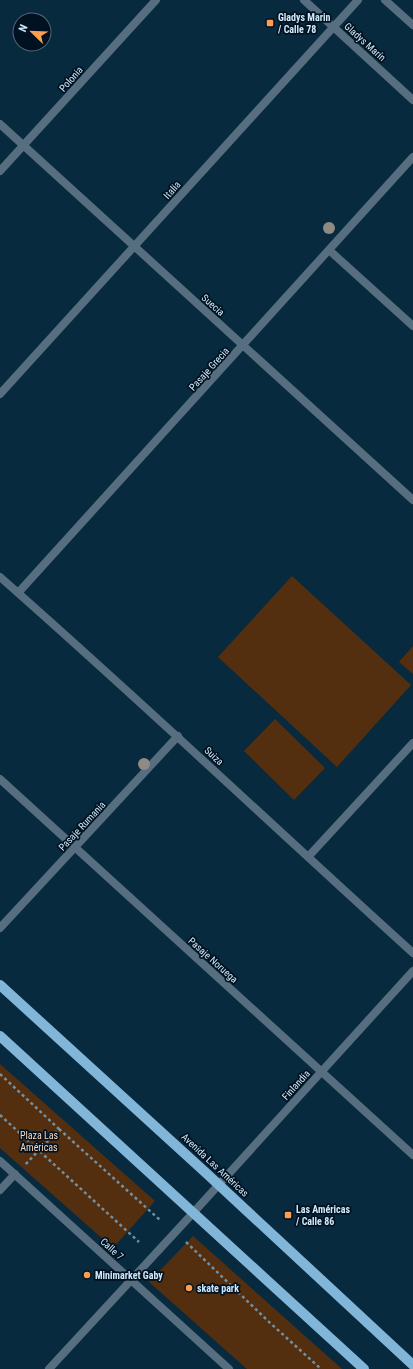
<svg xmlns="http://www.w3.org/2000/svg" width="413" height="1369" viewBox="0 0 413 1369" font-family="'Roboto Condensed',sans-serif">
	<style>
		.green { fill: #542f0f }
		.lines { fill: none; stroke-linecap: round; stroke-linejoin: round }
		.path { stroke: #7390a3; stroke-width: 2.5; stroke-dasharray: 3 3; stroke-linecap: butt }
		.minor { stroke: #566e7f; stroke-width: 8 }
		.tertiary { stroke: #566e7f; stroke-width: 8 }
		.primary { stroke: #81b6d9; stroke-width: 10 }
		.tree { fill: #8f8a84 }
		.poi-dot { fill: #fb9e50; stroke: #001221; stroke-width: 1.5 }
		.labels { text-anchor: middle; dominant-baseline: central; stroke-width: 3.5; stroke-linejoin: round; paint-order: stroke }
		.poi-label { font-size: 10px; font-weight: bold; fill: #d0e9fa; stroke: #001221; text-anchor: start }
		.street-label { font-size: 10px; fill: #d0e9fa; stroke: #001221 }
		.park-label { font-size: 10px; fill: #fdd9be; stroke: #001221 }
	</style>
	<rect width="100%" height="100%" fill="#082a3e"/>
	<path class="green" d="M292 576 411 685 337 767 218 657Z
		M413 646V674L399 662Z
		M275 719 325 768 294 800 244 751Z
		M0 1064 155 1201 113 1248 0 1148Z
		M193 1236 342 1369H247L149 1282Z"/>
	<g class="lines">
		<path class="path" d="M0 1074 59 1129 24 1166
			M0 1115 139 1242
			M59 1129 160 1220
			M186 1242 268 1321 321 1369"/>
		<path class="minor" d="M0 124 413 500
			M0 171 156 0
			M329 250 413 326
			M0 394 358 0
			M0 577C140 700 275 828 413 953
			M18 593 413 157
			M0 779 413 1155
			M308 857 413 743
			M0 928 178 736
			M0 1161 229 1369
			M0 1190 15 1174
			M49 1369 193 1213"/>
		<path class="tertiary" d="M304 0 413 100
			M385 0 413 25
			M193 1213 413 971"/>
		<path class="primary" d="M0 985 205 1172 413 1365
			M0 1036 364 1369"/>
	</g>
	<g class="tree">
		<circle cx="329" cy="228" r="6"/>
		<circle cx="144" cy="764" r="6"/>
	</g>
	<g class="poi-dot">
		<rect x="266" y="19" width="8" height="8" rx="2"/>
		<rect x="284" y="1211" width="8" height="8" rx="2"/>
		<circle cx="87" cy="1275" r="4"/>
		<circle cx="189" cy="1288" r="4"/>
	</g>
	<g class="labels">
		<g class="poi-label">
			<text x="278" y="17">Gladys Marin<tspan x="278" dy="12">/ Calle 78</tspan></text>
			<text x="296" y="1209">Las Américas<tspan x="296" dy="12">/ Calle 86</tspan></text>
			<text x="95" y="1275">Minimarket Gaby</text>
			<text x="197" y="1288">skate park</text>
		</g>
		<g class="street-label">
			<text transform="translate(365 42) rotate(42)">Gladys Marín</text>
			<text transform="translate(71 79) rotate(-48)">Polonia</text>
			<text transform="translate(172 190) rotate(-48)">Italia</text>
			<text transform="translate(213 305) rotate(42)">Suecia</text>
			<text transform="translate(209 369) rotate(-48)">Pasaje Grecia</text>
			<text transform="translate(214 756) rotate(43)">Suiza</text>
			<text transform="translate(82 826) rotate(-47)">Pasaje Rumania</text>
			<text transform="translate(213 960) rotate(42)">Pasaje Noruega</text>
			<text transform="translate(296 1085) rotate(-48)">Finlandia</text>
			<text transform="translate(215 1165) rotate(43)">Avenida Las Américas</text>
			<text transform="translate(112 1249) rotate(42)">Calle 7</text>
		</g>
		<g class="park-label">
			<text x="39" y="1135">Plaza Las<tspan x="39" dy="12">Américas</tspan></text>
		</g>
	</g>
	<g transform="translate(32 32) rotate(293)"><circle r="19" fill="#001221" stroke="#536878"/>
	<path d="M0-3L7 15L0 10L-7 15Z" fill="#fb9e50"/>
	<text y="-6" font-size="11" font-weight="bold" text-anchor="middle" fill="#d0e9fa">N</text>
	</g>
</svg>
